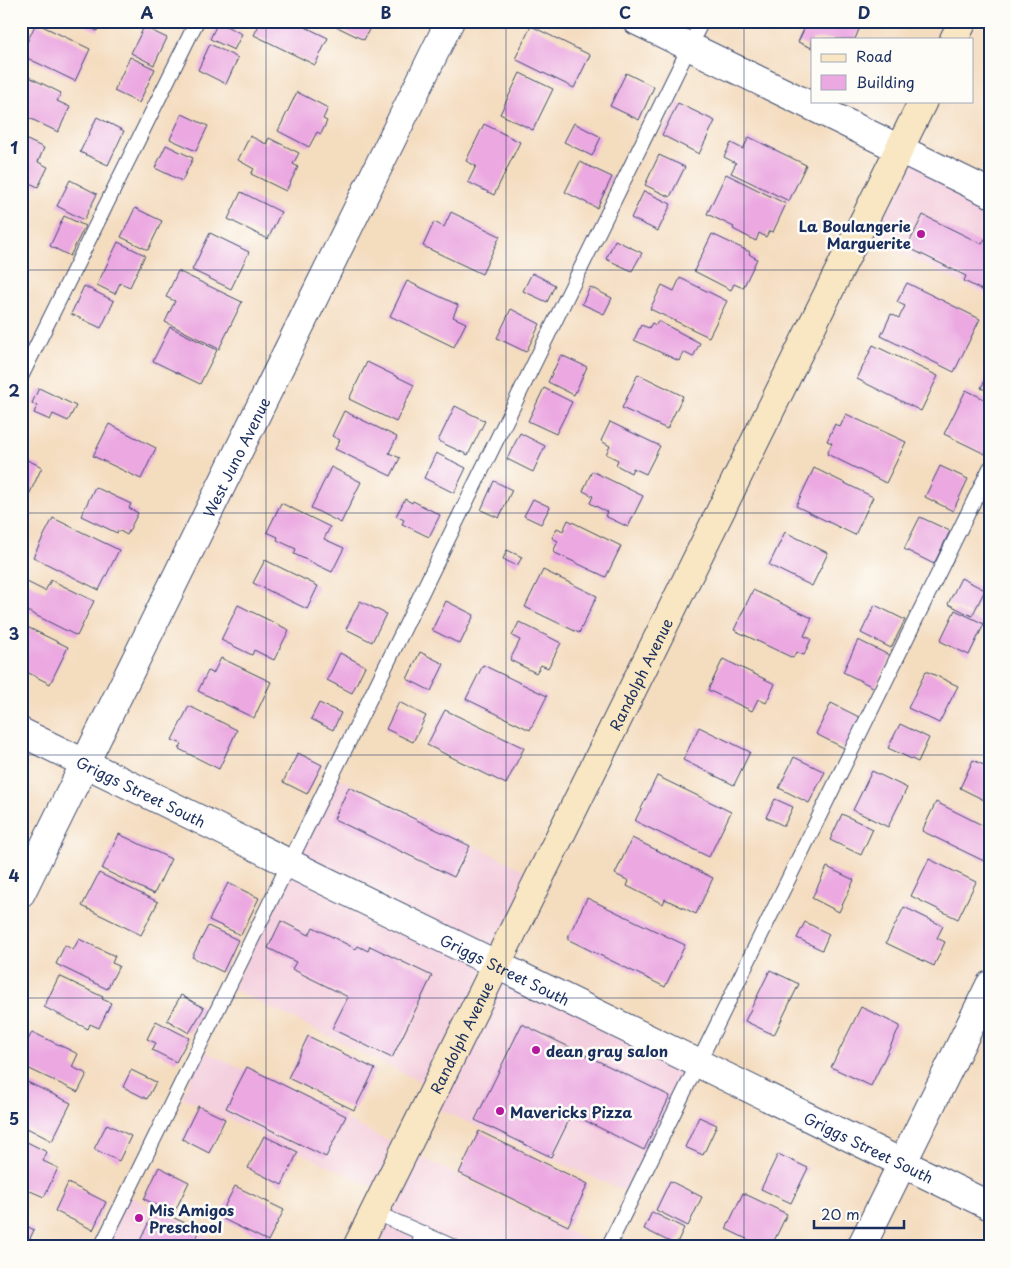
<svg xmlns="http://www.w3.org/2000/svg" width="1011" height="1268" viewBox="0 0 1011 1268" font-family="'Playpen Sans',sans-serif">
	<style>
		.built { fill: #f4cfde }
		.building { fill: #eba8e1 }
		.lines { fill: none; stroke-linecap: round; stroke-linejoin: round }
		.lane-casing { stroke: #3c496d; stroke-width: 16 }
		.street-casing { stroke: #3c496d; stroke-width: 30 }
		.secondary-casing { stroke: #3c496d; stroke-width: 30 }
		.lane { stroke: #fff; stroke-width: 14 }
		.street { stroke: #fff; stroke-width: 28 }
		.secondary { stroke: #f9e7c3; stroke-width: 28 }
		.grid { fill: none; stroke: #1b2f5e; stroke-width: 1; stroke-opacity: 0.55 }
		.poi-dot { fill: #b5179e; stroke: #fdfcf7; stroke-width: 2 }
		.labels { text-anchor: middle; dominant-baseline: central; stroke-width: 5; stroke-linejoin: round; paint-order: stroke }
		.poi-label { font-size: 15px; font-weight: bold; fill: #1b2f5e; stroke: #fdfcf7; text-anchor: start }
		.street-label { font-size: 15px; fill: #1b2f5e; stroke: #fdfcf7 }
		.neatline { fill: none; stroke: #1b2f5e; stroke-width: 2 }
		.grid-label { font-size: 16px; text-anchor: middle; font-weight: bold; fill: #1b2f5e }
	</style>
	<rect width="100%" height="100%" fill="#fdfcf7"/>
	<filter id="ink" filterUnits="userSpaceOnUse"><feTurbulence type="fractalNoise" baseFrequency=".02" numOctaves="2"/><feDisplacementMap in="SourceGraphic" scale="10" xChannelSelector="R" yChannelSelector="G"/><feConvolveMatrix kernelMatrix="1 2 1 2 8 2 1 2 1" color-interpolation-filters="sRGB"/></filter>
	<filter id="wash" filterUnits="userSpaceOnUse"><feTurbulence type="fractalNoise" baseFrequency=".0096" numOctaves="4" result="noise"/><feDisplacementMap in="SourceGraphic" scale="20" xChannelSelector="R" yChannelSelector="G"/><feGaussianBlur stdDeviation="1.12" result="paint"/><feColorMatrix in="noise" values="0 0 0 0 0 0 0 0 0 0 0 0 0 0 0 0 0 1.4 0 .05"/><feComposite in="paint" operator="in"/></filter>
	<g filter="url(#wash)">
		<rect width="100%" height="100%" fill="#f4dcbf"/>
		<path class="built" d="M895 143 990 191V297L855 231Z
			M336 777 538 877 494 963 700 1064 636 1196 418 1100 425 1084 233 989Z
			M204 1051 397 1145 600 1247H348L376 1188 182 1097Z
			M118 1190 229 1247H92Z"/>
		<g id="blocks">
			<path class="building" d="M76 21H102L97 31Z
				M261 21H293L328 38 315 65 254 35Z
				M325 21H373L364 40Z
				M808 21H848L860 27 855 39H812V48L798 42Z
				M860 21H874L872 27Z
				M218 22 242 34 234 50 210 39Z
				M36 23 90 49 75 81 21 55Z
				M531 26 590 55 574 88 515 59Z
				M144 27 167 38 154 65 131 53Z
				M210 44 238 58 226 84 198 70Z
				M130 57 155 69 139 103 114 91Z
				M520 73 553 89 533 130 500 114Z
				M626 73 654 87 639 120 610 106Z
				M23 74 61 93 57 101 70 107 58 132 21 114V79Z
				M297 92 328 108 323 119 327 121 321 134 317 132 309 147 278 131Z
				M678 103 715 121 699 154 662 135Z
				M182 114 208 126 196 151 170 139Z
				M97 117 124 131 108 165 80 152Z
				M574 123 601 137 592 156 564 142Z
				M484 124 520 142 494 195 468 182 476 166 466 161Z
				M250 136 266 144 269 138 299 153 293 164 298 167 286 191 251 174 254 169 238 160Z
				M21 137 44 148 38 162 48 167 38 187 21 179Z
				M749 137 806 165 789 201 731 173 736 163 724 157 731 143 743 149Z
				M166 145 193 158 182 181 155 168Z
				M659 155 685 167 670 197 645 185Z
				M580 162 612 177 597 208 565 192Z
				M726 174 786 204 773 232 769 231 766 237 759 233 756 241 733 229 734 227 707 214Z
				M70 180 97 194 84 220 57 206Z
				M644 191 671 204 658 231 631 218Z
				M241 192 281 212 268 239 228 219Z
				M135 208 162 221 148 250 121 237Z
				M451 212 500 236 482 274 423 246 434 222 444 227Z
				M923 215 982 244 985 239 990 241V294L964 281 966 276 907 247Z
				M64 216 85 226 70 256 50 246Z
				M210 233 249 252 231 289 192 270Z
				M712 234 750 252 749 254 757 259 743 288 734 284 731 290 694 271Z
				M615 240 642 253 632 271 606 259Z
				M118 242 145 255 130 287 120 283 115 294 97 285Z
				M178 271 242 302 219 349 165 322 175 301 166 297Z
				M532 273 555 285 547 302 523 291Z
				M680 278 727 301 709 337 650 309 662 285 674 291Z
				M407 281 458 305 453 317 466 323 454 347 390 316Z
				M907 283 980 319 954 372 881 336 891 314 899 318 905 306 897 302Z
				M84 286 114 301 101 328 71 314Z
				M590 287 612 298 604 314 582 304Z
				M511 309 540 324 526 352 497 338Z
				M658 321 700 343 693 357 683 352 679 361 634 340 641 325 649 328 652 323 656 325Z
				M170 327 217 350 200 384 153 361Z
				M21 338 27 341 21 353Z
				M873 345 938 376 921 411 857 379Z
				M561 355 587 367 574 395 548 382Z
				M367 362 414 385 396 422 349 399Z
				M990 370V392L981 388Z
				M638 374 683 396 667 429 622 408Z
				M39 388 76 406 68 421 53 414 50 420 34 413 37 406 32 403Z
				M544 388 572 402 556 434 528 421Z
				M966 390 990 402V443L985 454 944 434Z
				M455 406 485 421 468 455 438 441Z
				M344 411 397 437 389 453 400 458 391 476 335 449 340 440 332 436Z
				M846 414 906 442 886 483 827 454 832 443 827 441 835 424 840 427Z
				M610 422 660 446 646 474 633 468 631 473 616 465 618 460 606 454 610 446 601 441Z
				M109 424 156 448 141 479 93 456Z
				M520 433 545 446 533 472 507 459Z
				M436 453 466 468 454 493 424 478Z
				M21 457 42 467 28 497 21 493Z
				M940 466 968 479 953 511 925 497Z
				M331 467 361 482 341 523 311 508Z
				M814 468 873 497 855 535 796 506Z
				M592 471 643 496 628 527 605 516 607 512 590 503 593 496 583 491Z
				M494 481 512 490 499 518 481 510Z
				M95 487 131 504 129 508 138 513 127 535 118 530 117 533 81 516Z
				M405 499 412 503 413 501 440 515 429 537 402 524 404 520 396 516Z
				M533 499 550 507 541 524 524 516Z
				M281 503 330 527 324 539 344 548 332 572 294 554 296 549 277 540 278 537 267 532Z
				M920 517 950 531 934 564 904 549Z
				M53 518 119 550 99 590 33 557Z
				M568 520 621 546 606 577 553 552 558 541 552 538 557 528 563 531Z
				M785 532 828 553 812 586 769 565Z
				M507 550 522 557 517 566 503 559Z
				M265 560 318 586 307 609 253 583Z
				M543 570 597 596 579 633 525 607Z
				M961 578 985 590 972 616 948 604Z
				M21 579 45 591 51 580 94 601 77 636 21 608Z
				M753 590 812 618 804 636 811 639 804 655 796 652 793 658 734 630Z
				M360 601 386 614 372 642 346 629Z
				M446 601 474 615 460 644 432 630Z
				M238 605 289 630 274 660 254 650 252 655 221 640Z
				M875 605 905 620 891 648 861 633Z
				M955 610 984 624 969 655 940 641Z
				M519 622 561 643 548 668 541 665 536 673 510 660 520 640 512 636Z
				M21 624 68 647 50 684 21 669Z
				M858 640 891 656 875 688 843 672Z
				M420 652 444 664 431 691 407 679Z
				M340 653 365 666 352 693 327 680Z
				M221 658 271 682 254 718 198 691 208 671 213 674Z
				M723 659 775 684 766 703 758 699 752 711 708 690Z
				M483 665 547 696 530 730 466 699Z
				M926 671 958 686 939 723 908 708Z
				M399 702 426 716 413 742 386 729Z
				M319 703 341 713 333 730 311 719Z
				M831 703 861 718 846 749 816 734Z
				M189 706 237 730 219 769 179 749 182 744 172 740Z
				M445 710 524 748 506 784 427 745Z
				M900 724 929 738 918 762 888 748Z
				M699 727 750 752 734 785 683 760Z
				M298 753 322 765 307 794 283 782Z
				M794 757 825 772 809 803 779 788Z
				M973 760 990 768V803L960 788Z
				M872 771 907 788 888 827 853 810Z
				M657 776 731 812 709 857 635 821Z
				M349 787 470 846 454 877 334 819Z
				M775 799 793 807 784 826 766 817Z
				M936 802 990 829V855L986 862 922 831Z
				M842 814 873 829 861 855 830 840Z
				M119 834 171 859 154 894 102 869Z
				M632 838 713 878 696 914 665 899 663 904 627 886 629 881 615 874Z
				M929 859 976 882 958 919 911 896Z
				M827 867 854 880 839 912 812 898Z
				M99 873 158 902 141 935 82 906Z
				M228 883 259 898 241 935 209 920Z
				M587 898 685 945 665 987 567 939Z
				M904 907 943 926 937 938 945 942 934 966 886 943Z
				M281 921 309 935 313 927 356 949 358 946 368 951 370 946 432 976 392 1058 332 1029 348 997 292 969 296 962 268 948Z
				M805 922 829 934 822 950 797 938Z
				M208 926 238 940 223 972 192 957Z
				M79 939 115 956 112 963 119 966 107 989 56 964 65 945 73 950Z
				M770 970 799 984 774 1035 745 1021Z
				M59 976 103 997 102 999 111 1003 99 1028 90 1024 88 1029 44 1007Z
				M181 995 204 1008 189 1033 167 1020Z
				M861 1007 900 1026 871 1086 831 1067Z
				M156 1021 189 1038 176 1062 152 1050 156 1043 147 1039Z
				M522 1024 670 1096 644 1150 572 1114 551 1157 475 1120Z
				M32 1032 78 1054 72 1067 87 1074 78 1092 21 1065V1054Z
				M308 1036 375 1069 354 1110 288 1078Z
				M247 1067 346 1116 326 1157 226 1108Z
				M131 1070 156 1082 147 1099 123 1087Z
				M21 1079 71 1103 52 1141 27 1128 26 1132 21 1130Z
				M198 1106 225 1119 209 1153 182 1139Z
				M699 1117 717 1125 703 1155 685 1147Z
				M107 1124 131 1136 119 1161 94 1149Z
				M479 1131 588 1184 568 1226 459 1173Z
				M264 1136 298 1152 282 1185 248 1168Z
				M21 1139 47 1152 43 1161 58 1168 44 1197 21 1187Z
				M778 1154 808 1168 791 1203 761 1189Z
				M159 1167 189 1182 174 1213 144 1199Z
				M670 1181 702 1197 688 1226 656 1210Z
				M68 1183 106 1202 93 1230 55 1211Z
				M235 1186 284 1210 268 1241 219 1217Z
				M743 1193 787 1214 771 1247H763L726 1229Z
				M155 1209 200 1230 192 1247H137Z
				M652 1212 684 1228 676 1245 644 1229Z
				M21 1223 34 1230 26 1247H21Z"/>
		</g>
	</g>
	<g filter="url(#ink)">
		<use href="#blocks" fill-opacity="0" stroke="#3c496d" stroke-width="1"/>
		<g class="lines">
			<g class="lane-casing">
				<path id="lane" d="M21 377 197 21
					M374 1212 454 1247
					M101 1247 702 21
					M417 1247 424 1233
					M608 1247 990 468"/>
			</g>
			<g class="street-casing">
				<g id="street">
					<path d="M637 21 990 193"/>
					<path id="s1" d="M21 732 990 1206"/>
					<path id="s2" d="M21 893 450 21"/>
					<path d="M861 1247 990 985"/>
				</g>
			</g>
			<g class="secondary-casing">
				<g id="secondary">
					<path d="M954 39 963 21"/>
					<path id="s3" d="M357 1247 923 101"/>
				</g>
			</g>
			<use href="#lane" class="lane"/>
			<use href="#street" class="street"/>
			<use href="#secondary" class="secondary"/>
		</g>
	</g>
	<path class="grid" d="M266 21V1247M506 21V1247M744 21V1247M21 270H990M21 513H990M21 755H990M21 998H990"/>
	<g class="poi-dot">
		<circle cx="921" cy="234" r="5"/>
		<circle cx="536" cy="1050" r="5"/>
		<circle cx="500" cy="1111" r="5"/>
		<circle cx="139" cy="1218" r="5"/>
	</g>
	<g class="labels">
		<g class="poi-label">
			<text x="911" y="225" text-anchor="end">La Boulangerie<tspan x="911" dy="17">Marguerite</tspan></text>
			<text x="546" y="1050">dean gray salon</text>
			<text x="510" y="1111">Mavericks Pizza</text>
			<text x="149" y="1209">Mis Amigos<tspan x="149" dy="17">Preschool</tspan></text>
		</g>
		<g class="street-label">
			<text stroke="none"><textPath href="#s2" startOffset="486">West Juno Avenue</textPath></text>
			<text stroke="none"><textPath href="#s3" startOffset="639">Randolph Avenue</textPath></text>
			<text stroke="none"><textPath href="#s1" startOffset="134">Griggs Street South</textPath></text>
			<text stroke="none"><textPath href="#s1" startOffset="539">Griggs Street South</textPath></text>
			<text stroke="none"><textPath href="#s3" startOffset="234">Randolph Avenue</textPath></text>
			<text stroke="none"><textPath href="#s1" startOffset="944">Griggs Street South</textPath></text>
		</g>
	</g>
	<rect width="1011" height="1268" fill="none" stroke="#fdfcf7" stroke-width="55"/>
	<rect x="811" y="38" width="162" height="65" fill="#fdfcf7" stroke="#a3aaba"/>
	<rect x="821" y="54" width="25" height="8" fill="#f9e7c3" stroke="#a3aaba"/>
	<text x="856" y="62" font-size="15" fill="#1b2f5e">Road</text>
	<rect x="821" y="75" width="25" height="15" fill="#eba8e1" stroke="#a3aaba"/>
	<text x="856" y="88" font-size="15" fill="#1b2f5e">Building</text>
	<path d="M814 1220v8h90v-8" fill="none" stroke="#1b2f5e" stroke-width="2.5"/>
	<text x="821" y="1220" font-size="15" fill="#1b2f5e" stroke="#fdfcf7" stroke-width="4" paint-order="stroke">20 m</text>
	<rect x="28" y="28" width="956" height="1212" class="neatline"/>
	<g class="grid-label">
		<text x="147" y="19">A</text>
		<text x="386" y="19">B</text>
		<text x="625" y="19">C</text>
		<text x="864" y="19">D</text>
		<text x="14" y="154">1</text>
		<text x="14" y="397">2</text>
		<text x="14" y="640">3</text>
		<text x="14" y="882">4</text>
		<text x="14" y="1125">5</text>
	</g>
</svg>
